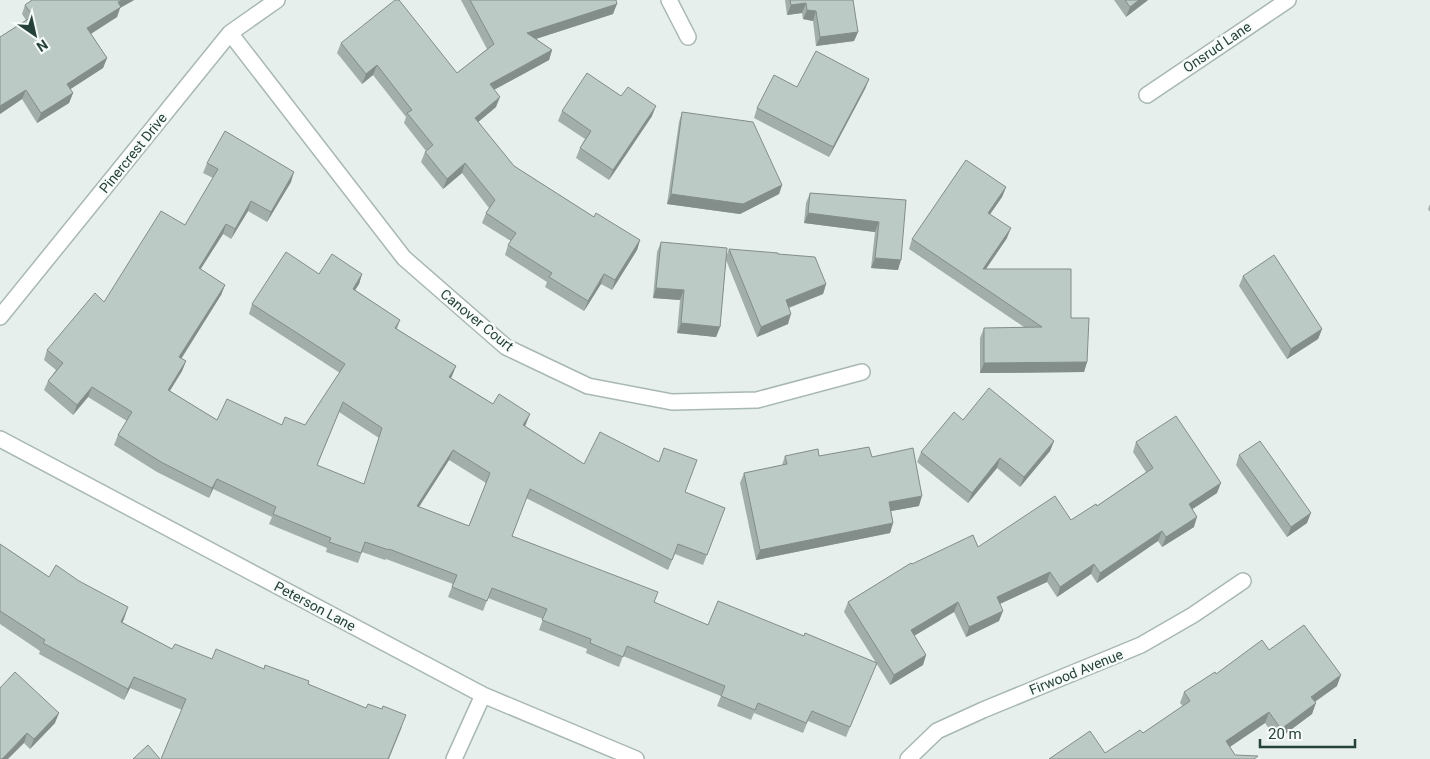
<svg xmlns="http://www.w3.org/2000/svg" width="1430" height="759" viewBox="0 0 1430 759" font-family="Roboto,sans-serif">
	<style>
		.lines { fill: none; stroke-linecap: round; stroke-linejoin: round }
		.minor-casing { stroke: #a8b8b2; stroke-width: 18 }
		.minor { stroke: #fff; stroke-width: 15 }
		.wall { fill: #a1aea9; fill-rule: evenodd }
		.shaded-wall { fill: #838d89 }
		.building { fill: #bbcac4; stroke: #838d89; fill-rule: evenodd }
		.labels { text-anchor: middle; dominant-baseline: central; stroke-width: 5; stroke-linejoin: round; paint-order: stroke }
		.street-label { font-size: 14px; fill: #24423a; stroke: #f7fbf9 }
	</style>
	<rect width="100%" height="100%" fill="#e6efeb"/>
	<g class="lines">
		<g class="minor-casing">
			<path id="minor" d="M669 0 688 37
				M230 33 404 258 506 347 588 386 672 402 757 400 862 372
				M1147 95 1288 0
				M0 317 230 33 277 0
				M0 439 483 695 636 759
				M454 759 483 695
				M908 759 937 731 983 710 1141 645 1193 615 1243 581"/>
		</g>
		<use href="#minor" class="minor"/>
	</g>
	<path class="wall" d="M32 0H134L120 8 117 17 91 34 107 58 103 68 70 89 73 93 69 103 37 123 22 99 0 114V37L26 20 22 14 25 5Z
		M461 0H616L613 14 536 39 552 50 549 60 494 90 496 107 478 122 514 166 594 217 640 240 637 250 612 290 601 284 584 311 545 287 547 282 505 255 508 245 511 241 482 223 486 213 489 208 462 173 443 189 421 162 425 152 426 151 404 123 406 117 373 75 362 84 337 53 341 43 457 73 487 49Z
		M785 0H853L858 32 854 41 816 46 813 21 803 19 802 13 787 15Z
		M1114 0H1148L1126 17Z
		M869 79 865 89 829 157 754 118 757 108 797 87Z
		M562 111 652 116 609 180 576 158 580 148 585 139 558 121Z
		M682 112 782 185 779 194 740 214 667 204 679 122Z
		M207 163 291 182 267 222 248 211 231 239 223 234 200 269 225 285 221 295 181 359 186 361 182 371 170 391 217 420 282 425H305L340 373 249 314 252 304 319 274H362L359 284 355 290 400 320 397 329 456 366 451 378 526 424 525 426 584 464 685 492 725 508 703 565 675 554 668 570 526 498 512 536 654 603 708 625 804 636 877 663 846 737 808 721 803 733 754 713 751 720 717 706 721 696 623 656 619 667 586 653 587 649 539 630 543 619 488 598 483 611 448 597 453 584 386 559 385 560 362 552 358 563 326 552 327 548 269 524 272 517 213 489 209 498 157 472 114 445 118 435 127 421 88 397 73 415 44 390 48 381 56 370 44 360 47 350 104 302 185 225 213 178 203 173ZM339 412 379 438 364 484 317 466ZM449 460 486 483 469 526 419 507Z
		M1006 187 1002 197 990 214 1007 238 986 269 1071 318 1087 362 1084 372 980 373V338L984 328 1024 327 909 249 912 239Z
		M810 193 906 200 898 270 871 268 875 232 804 223 806 203Z
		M1430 204V212L1428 209Z
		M661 242 726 257 729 249 778 254 826 284 823 294 789 308 788 324 757 337 726 260 720 327 716 337 677 333 680 300 653 298 657 252Z
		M1243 276 1322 329 1318 339 1287 359 1239 286Z
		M963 420 1054 441 1050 451 1020 487 997 468 968 503 917 462 921 452Z
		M1136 442 1217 493 1192 509 1194 527 1162 547 1158 541 1097 583 1091 574 1057 597 1047 582 1000 604 999 621 966 637 954 612 914 636 926 655 923 665 890 685 844 612 848 602 912 564 978 547 1071 520 1097 506 1146 472 1133 452Z
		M1239 455 1307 523 1287 537 1236 465Z
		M785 456 872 457 919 506 891 511 893 523 890 533 756 560 740 483 744 473 782 465Z
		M0 544 49 577 124 619 122 622 172 649 212 659 264 669 308 684 402 727 389 759H161L182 710 130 688 124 700 39 654 40 651 0 624Z
		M1269 650 1337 686 1315 702 1312 714 1277 740 1265 723 1230 747 1235 755 1105 753 1143 733 1183 706 1180 703 1184 692 1216 674Z
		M0 688 55 723 30 749 24 743Z"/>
	<path class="shaded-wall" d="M122 0H134L120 8 117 17 84 38 87 28Z
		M1139 0H1148L1126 17 1130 7Z
		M806 3 802 13 787 15 791 5Z
		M617 4 613 14 523 43 527 33Z
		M807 10 816 11 813 21 803 19Z
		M858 32 854 41 816 46 820 37Z
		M552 50 549 60 486 94 490 84Z
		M107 58 103 68 63 94 67 84Z
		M377 65 373 75 362 84 366 74Z
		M869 79 865 89 829 157 833 147Z
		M26 90 22 99 0 114V106Z
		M73 93 69 103 37 123 41 113Z
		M500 97 496 107 471 128 475 118Z
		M656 106 652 116 609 180 613 170Z
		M465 163 462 173 443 189 447 179Z
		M294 172 291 182 267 222 271 212Z
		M782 185 779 194 740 214 667 204 671 194Z
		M1006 187 1002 197 984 223 988 213Z
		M251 201 248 211 231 239 235 229Z
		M808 213 879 222 875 232 804 223Z
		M226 224 223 234 195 278 199 268Z
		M1011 228 1007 238 979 279 983 269Z
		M640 240 637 250 612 290 615 280Z
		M875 258 901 260 898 270 871 268Z
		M362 274 359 284 349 299 353 289Z
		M604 274 601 284 584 311 588 301Z
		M826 284 823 294 782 310 786 300Z
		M225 285 221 295 176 367 179 357Z
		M656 288 684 290 680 300 653 298Z
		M791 314 788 324 757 337 761 327Z
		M681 323 720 327 716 337 677 333Z
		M1322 329 1318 339 1287 359 1291 349Z
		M186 361 182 371 164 400 168 390Z
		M1087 362 1084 372 980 373 984 363Z
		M456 366 452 376 446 387 449 377Z
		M92 387 88 397 73 415 77 405Z
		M530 414 526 424 520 435 523 425Z
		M1054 441 1050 451 1020 487 1024 477Z
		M453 450 449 460 413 516 417 506Z
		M1000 458 997 468 968 503 972 493Z
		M217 479 213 489 209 498 212 488Z
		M1221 483 1217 493 1185 514 1189 504Z
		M922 496 919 506 886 512 889 502Z
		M1311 513 1307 523 1287 537 1291 527Z
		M1197 517 1194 527 1162 547 1166 537Z
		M893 523 890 533 756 560 760 550Z
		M1162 531 1158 541 1097 583 1100 573Z
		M1094 564 1091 574 1057 597 1060 587Z
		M1050 572 1047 582 993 607 997 597Z
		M958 602 954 612 907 640 911 630Z
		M128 607 124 619 117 633 121 622Z
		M1003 611 999 621 966 637 969 627Z
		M926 655 923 665 890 685 894 675Z
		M1341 675 1337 686 1307 707 1311 697Z
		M134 677 130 688 124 700 128 689Z
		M1316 703 1312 714 1277 740 1281 729Z
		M1269 712 1265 723 1222 752 1226 741Z
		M59 713 55 723 30 749 34 739Z
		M27 733 24 743 8 759H2Z"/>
	<path class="building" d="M32 0H122L118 2 121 7 87 28 107 58 67 84 73 93 41 113 26 90 0 106V37L33 16 25 5Z
		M395 0H399L457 73 494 44 470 0H616L617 4 527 33 552 50 490 84 500 97 475 118 514 166 594 217 596 213 640 240 615 280 604 274 588 301 549 277 552 273 508 245 516 233 486 213 495 200 465 163 447 179 425 152 433 145 407 113 412 110 377 65 366 74 341 43Z
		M790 0H853L858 32 820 37 816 11 807 10 806 3 791 5Z
		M1125 0H1139L1130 7Z
		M816 51 869 79 833 147 757 108 774 75 797 87Z
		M587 73 621 96 628 87 656 106 613 170 580 148 591 131 562 111Z
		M682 112 753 122 782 185 743 204 671 194Z
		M225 131 294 172 271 212 251 201 235 229 226 224 199 268 225 285 179 357 186 361 168 390 217 420 227 399 282 425 285 417 305 425 345 364 252 304 286 252 319 274 332 254 362 274 353 289 400 320 395 328 456 366 449 377 493 404 499 394 530 414 523 425 584 464 600 432 659 462 664 448 697 460 685 492 725 508 707 555 678 544 672 560 530 489 512 536 658 592 654 602 708 625 718 601 804 636 805 633 877 663 850 727 812 711 806 723 758 703 755 710 721 696 725 686 627 646 623 657 590 643 591 639 542 620 547 609 492 588 487 601 452 587 457 575 389 549V550L365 542 361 553 329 542 331 538 273 514 276 507 217 479 212 488 161 462 118 435 132 412 92 387 77 405 48 381 63 363 47 350 95 293 104 302 161 211 185 225 218 169 207 163ZM343 402 382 428 364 484 317 465ZM453 450 490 473 469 526 417 506Z
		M966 160 1006 187 988 213 1011 228 983 269H1071V318H1089L1087 362 984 363V328L1042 327 912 239Z
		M810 193 906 200 901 260 875 258 879 222 808 213Z
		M661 242 727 248 720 327 681 323 684 290 656 288Z
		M729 249 778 253V254L815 257 826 284 786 300 791 314 761 327Z
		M1274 255 1322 329 1291 349 1243 276Z
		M989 388 1054 441 1024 477 1000 458 972 493 921 452 954 412 963 420Z
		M1176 416 1221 483 1189 504 1197 517 1166 537 1162 531 1100 573 1094 564 1060 587 1050 572 997 597 1003 611 969 627 958 602 911 630 926 655 894 675 848 602 911 563 912 564 973 535 978 547 1055 496 1071 520 1096 504 1097 506 1153 468 1136 442Z
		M1260 441 1311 513 1291 527 1239 455Z
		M869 447 872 457 913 448 922 496 889 502 893 523 760 550 744 473 787 464 785 456 818 449 819 456Z
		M0 544 49 577 56 565 79 581 128 607 121 622 172 649 175 644 212 659 216 649 264 669 265 665 309 681 308 684 366 708 368 704 382 709 383 706 406 715 388 759H161L186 699 134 677 128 689 43 643 45 640 0 611Z
		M1304 625 1341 675 1311 697 1316 703 1281 729 1269 712 1226 741 1235 755 1258 756 1254 759H1049L1090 731 1105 753 1140 730 1143 733 1190 701 1184 692 1215 672 1216 674 1262 640 1269 650Z
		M15 672 59 713 34 739 27 733 2 759H0V688Z
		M148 745 160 759H133Z"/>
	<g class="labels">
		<g class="street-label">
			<text transform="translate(1217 47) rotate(-34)">Onsrud Lane</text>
			<text transform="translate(133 153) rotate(-51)">Pinercrest Drive</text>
			<text transform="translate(477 320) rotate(39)">Canover Court</text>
			<text transform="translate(315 606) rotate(28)">Peterson Lane</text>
			<text transform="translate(1076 672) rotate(-22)">Firwood Avenue</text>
		</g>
	</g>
	<g transform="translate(35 35) rotate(146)" stroke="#f7fbf9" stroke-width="4" paint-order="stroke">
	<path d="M0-4L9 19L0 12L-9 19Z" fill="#24423a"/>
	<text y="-8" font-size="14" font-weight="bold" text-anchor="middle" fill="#24423a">N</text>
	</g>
	<path d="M1260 739v8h95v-8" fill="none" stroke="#24423a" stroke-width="2.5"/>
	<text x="1268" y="739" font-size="15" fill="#24423a" stroke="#f7fbf9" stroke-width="4" paint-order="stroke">20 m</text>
</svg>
